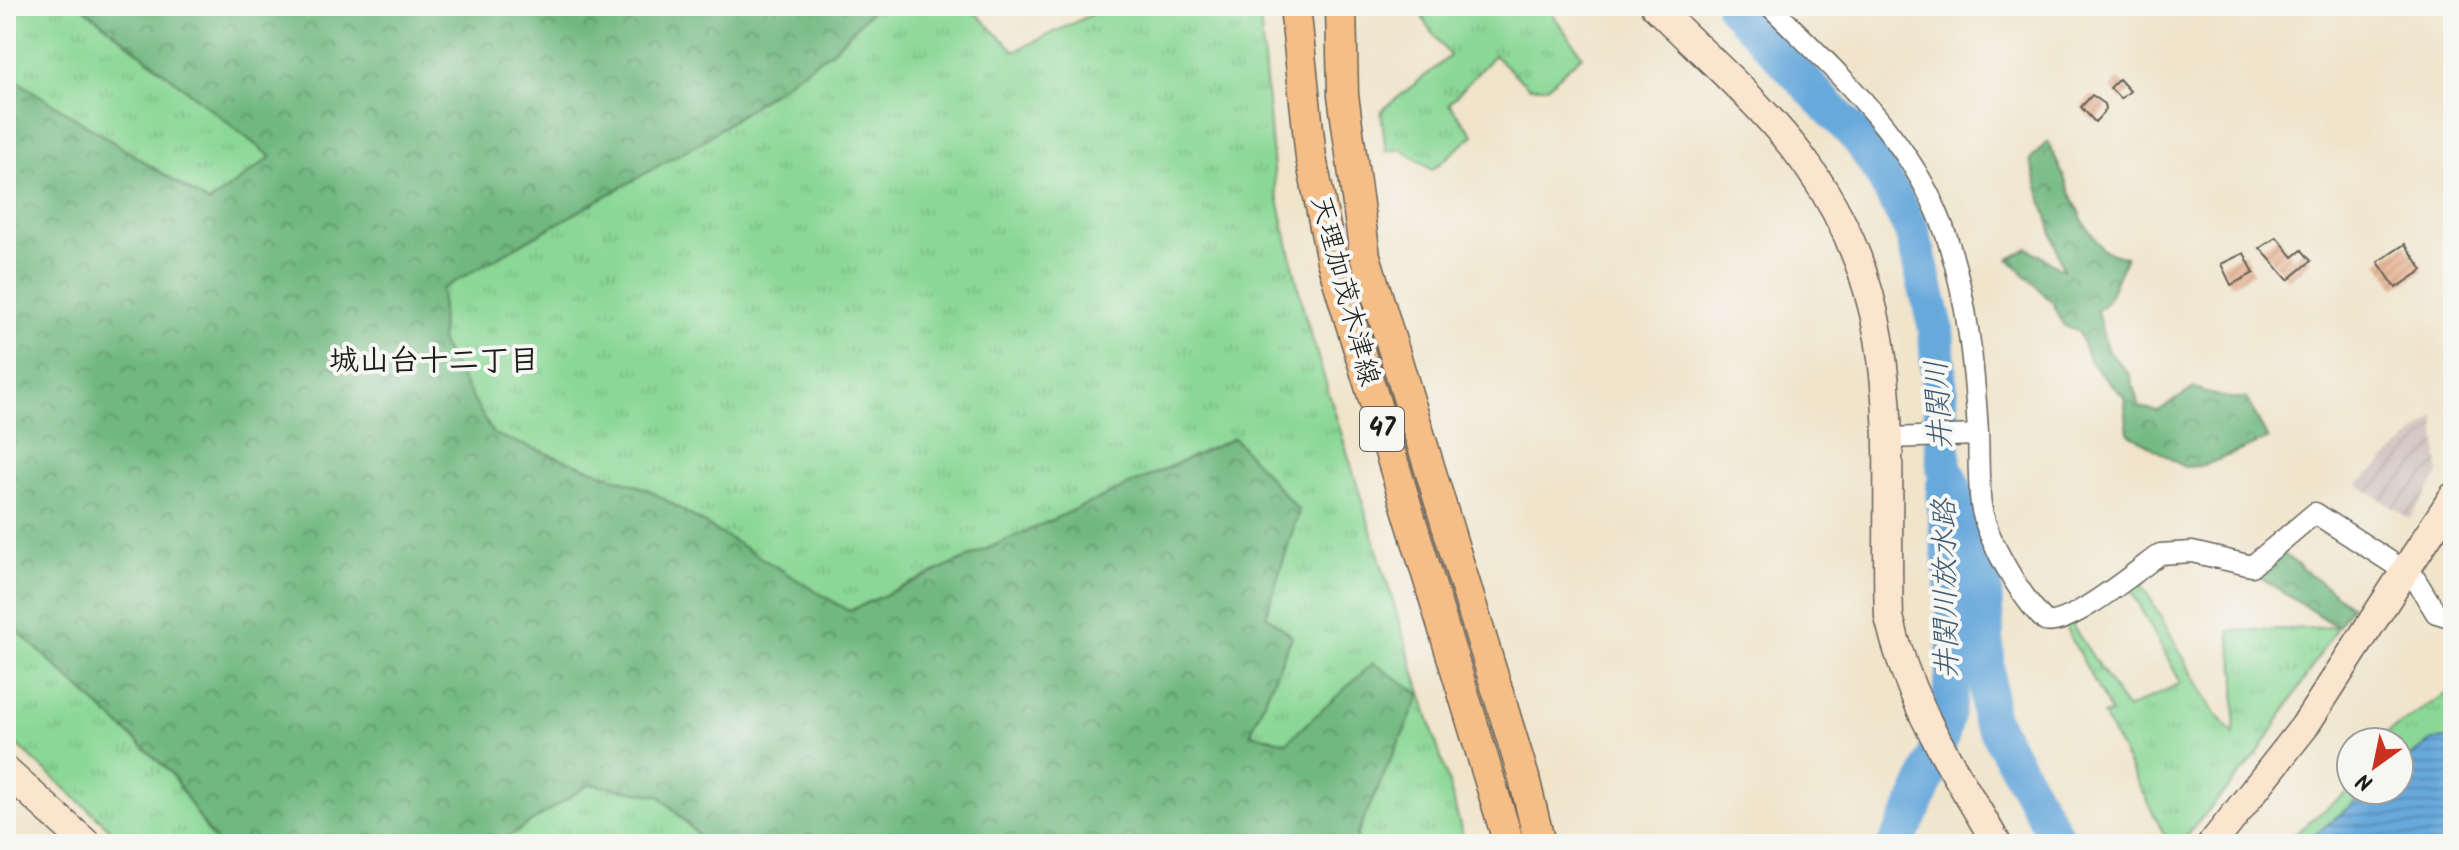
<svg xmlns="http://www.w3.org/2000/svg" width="2459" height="850" viewBox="0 0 2459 850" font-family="Kalam,'Klee One',sans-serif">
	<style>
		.industrial { fill: url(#industrial-furrows) }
		.grass { fill: url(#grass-tufts); stroke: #547a59; stroke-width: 2 }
		.forest { fill: url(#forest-crowns); stroke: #466a4e; stroke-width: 2 }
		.water { fill: url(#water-rules); stroke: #42627c; stroke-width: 2 }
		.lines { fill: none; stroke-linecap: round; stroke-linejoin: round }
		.river { stroke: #68a9dc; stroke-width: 36 }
		.building { fill: url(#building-hatch) }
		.street-casing { stroke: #666259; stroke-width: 23 }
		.secondary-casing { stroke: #666259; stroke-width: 31 }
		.primary-casing { stroke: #666259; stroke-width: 33 }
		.street { stroke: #fff; stroke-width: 20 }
		.secondary { stroke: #fbe5cf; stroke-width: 28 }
		.primary { stroke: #f6be87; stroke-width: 30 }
		.labels { text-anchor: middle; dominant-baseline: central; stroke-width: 8; stroke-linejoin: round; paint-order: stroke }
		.shield { fill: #f6f6f2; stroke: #5d5d5c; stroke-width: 2 }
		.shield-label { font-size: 26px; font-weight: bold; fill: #1c1c1c }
		.street-label { font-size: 28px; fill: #1c1c1c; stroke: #f6f6f2 }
		.neighbourhood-label { font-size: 30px; font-weight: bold; fill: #1c1c1c; stroke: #f6f6f2 }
		.water-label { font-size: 30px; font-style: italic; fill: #3e5b72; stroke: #f6f6f2 }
	</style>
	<defs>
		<pattern id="industrial-furrows" width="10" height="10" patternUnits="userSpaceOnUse" patternTransform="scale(2)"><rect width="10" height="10" fill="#d0c0bc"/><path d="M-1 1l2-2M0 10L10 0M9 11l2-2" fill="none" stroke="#b2a4a1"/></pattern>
		<pattern id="grass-tufts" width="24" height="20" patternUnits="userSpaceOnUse" patternTransform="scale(2)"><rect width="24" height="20" fill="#8bd896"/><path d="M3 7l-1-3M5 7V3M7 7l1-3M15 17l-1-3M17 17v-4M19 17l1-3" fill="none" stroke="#77b981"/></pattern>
		<pattern id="forest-crowns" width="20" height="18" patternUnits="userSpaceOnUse" patternTransform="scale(2)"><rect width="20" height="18" fill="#70b87f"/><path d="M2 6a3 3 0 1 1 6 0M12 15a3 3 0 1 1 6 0" fill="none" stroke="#5b9567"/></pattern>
		<pattern id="water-rules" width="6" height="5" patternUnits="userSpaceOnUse" patternTransform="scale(2)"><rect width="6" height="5" fill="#68a9dc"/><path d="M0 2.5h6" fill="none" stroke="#5589b2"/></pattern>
		<pattern id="building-hatch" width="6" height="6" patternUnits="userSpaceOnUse" patternTransform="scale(2)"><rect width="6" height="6" fill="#e4ab87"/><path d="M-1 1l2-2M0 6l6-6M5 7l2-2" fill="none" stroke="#c39374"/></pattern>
	</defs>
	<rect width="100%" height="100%" fill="#f6f6f2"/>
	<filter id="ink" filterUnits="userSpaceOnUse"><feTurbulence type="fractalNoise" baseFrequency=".0125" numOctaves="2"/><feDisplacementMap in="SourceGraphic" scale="16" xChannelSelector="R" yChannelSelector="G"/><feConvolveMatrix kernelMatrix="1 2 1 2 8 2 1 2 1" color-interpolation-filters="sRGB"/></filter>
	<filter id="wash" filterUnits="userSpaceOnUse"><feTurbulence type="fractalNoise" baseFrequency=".006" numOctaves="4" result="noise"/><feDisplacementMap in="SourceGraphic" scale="32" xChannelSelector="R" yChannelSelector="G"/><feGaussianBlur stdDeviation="1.8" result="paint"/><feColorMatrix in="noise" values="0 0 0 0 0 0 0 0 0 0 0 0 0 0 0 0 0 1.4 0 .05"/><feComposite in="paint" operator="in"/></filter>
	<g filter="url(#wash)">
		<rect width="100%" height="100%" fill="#f0e4cb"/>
		<path class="industrial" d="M2435 416 2439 474 2410 519 2358 484Z"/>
		<path class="grass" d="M6 6H81L271 157 209 203 6 74Z
			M876 6H968L1015 51 1109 6H1259L1276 191 1304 312 1449 784 1465 844H1361L1356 837 1420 694 1287 742 1250 734 1292 637 1266 615 1299 511 1234 438 849 611 649 490 493 435 441 343 442 289 704 140 833 50Z
			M1417 6H1556L1551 12 1582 55 1547 87H1529L1494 55 1449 104 1474 135 1432 170 1401 149 1386 152 1381 111 1450 56 1427 26Z
			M2137 575 2211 707 2234 735 2236 674 2229 631 2337 627 2257 755 2179 844H2169L2103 715 2111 713 2064 625 2070 622 2127 709 2181 683 2127 583Z
			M6 620 171 773 216 844H127L6 735Z
			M2444 695 2453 697V739L2432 740 2399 767V742H2373Z
			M590 784 660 796 707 844H497Z
			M2351 789 2370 790 2304 844H2282Z"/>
		<path class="forest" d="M81 6H876L833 50 704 140 442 289 441 343 493 434 649 490 849 611 1234 438 1299 511 1266 615 1292 636 1250 734 1287 742 1373 663 1421 694 1356 836 1361 844H707L660 796 590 784 497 844H216L171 773 6 620V74L209 203 271 157Z
			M2048 141 2083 221 2103 250 2126 257 2107 302 2097 311 2107 350 2130 375 2139 407 2158 411 2194 388 2224 398H2246L2268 439 2203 466 2184 467 2128 433 2124 397 2090 362 2078 330 2064 326 2053 303 2009 259 2028 248 2063 270 2030 160Z
			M2281 552 2351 606 2337 627 2255 574Z"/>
		<path class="water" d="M2453 739V844H2304L2370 790H2399V767L2432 740Z"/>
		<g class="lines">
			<path class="river" d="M1733 6 1860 140 1880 170 1912 231 1936 328 1944 467 1983 557 1989 717 2060 844
				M1895 844C1934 775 1957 707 1955 627 1954 579 1945 533 1944 485"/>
		</g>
		<g id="blocks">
			<path class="building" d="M2119 79 2130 91 2121 99 2110 88Z
				M2092 95 2105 104 2106 110 2095 122 2081 107Z
				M2277 237 2293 257 2302 250 2311 261 2288 280 2260 248Z
				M2405 244 2423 270 2396 288 2378 262Z
				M2244 253 2254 273 2231 285 2221 264Z"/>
		</g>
	</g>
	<g filter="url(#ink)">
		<use href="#blocks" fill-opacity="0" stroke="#666259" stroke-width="2"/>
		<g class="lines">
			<g class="street-casing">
				<path id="street" d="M1770 6C1840 76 1917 143 1948 241 1968 303 1974 367 1978 432 1979 456 1978 481 1981 505 1986 539 2021 597 2045 621 2067 629 2139 569 2160 554L2192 552 2252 566 2315 513 2414 577 2436 613 2453 618
					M1890 438 1978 435"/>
			</g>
			<g class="secondary-casing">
				<path id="secondary" d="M1655 6C1705 56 1769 110 1809 168 1911 312 1883 453 1889 617 1910 708 1952 765 1997 844
					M6 771 87 844
					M2212 844 2304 727 2453 497"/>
			</g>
			<g class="primary-casing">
				<path id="primary" d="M1295 6 1311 158 1332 261 1509 844
					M1341 6 1343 95 1365 256 1524 778 1540 844"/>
			</g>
			<use href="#street" class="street"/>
			<use href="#secondary" class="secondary"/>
			<use href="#primary" class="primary"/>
		</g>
	</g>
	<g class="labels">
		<rect class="shield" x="1360" y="407" width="44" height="44" rx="6"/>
		<g class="shield-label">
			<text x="1382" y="429">47</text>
		</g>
		<g class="street-label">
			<text transform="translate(1344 291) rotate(75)">天理加茂木津線</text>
		</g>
		<g class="neighbourhood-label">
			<text x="434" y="362">城山台十二丁目</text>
		</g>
		<g class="water-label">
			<text transform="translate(1940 405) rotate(-93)">井関川</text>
			<text transform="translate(1947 589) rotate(-91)">井関川放水路</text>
		</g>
	</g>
	<rect width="2459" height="850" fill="none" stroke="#f6f6f2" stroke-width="32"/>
	<g transform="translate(2375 766) rotate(213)"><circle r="38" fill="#f6f6f2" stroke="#9f9f9c" stroke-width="2"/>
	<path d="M0-6L14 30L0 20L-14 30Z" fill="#c8321e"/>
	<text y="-12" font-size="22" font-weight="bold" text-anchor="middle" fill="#1c1c1c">N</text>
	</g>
</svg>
